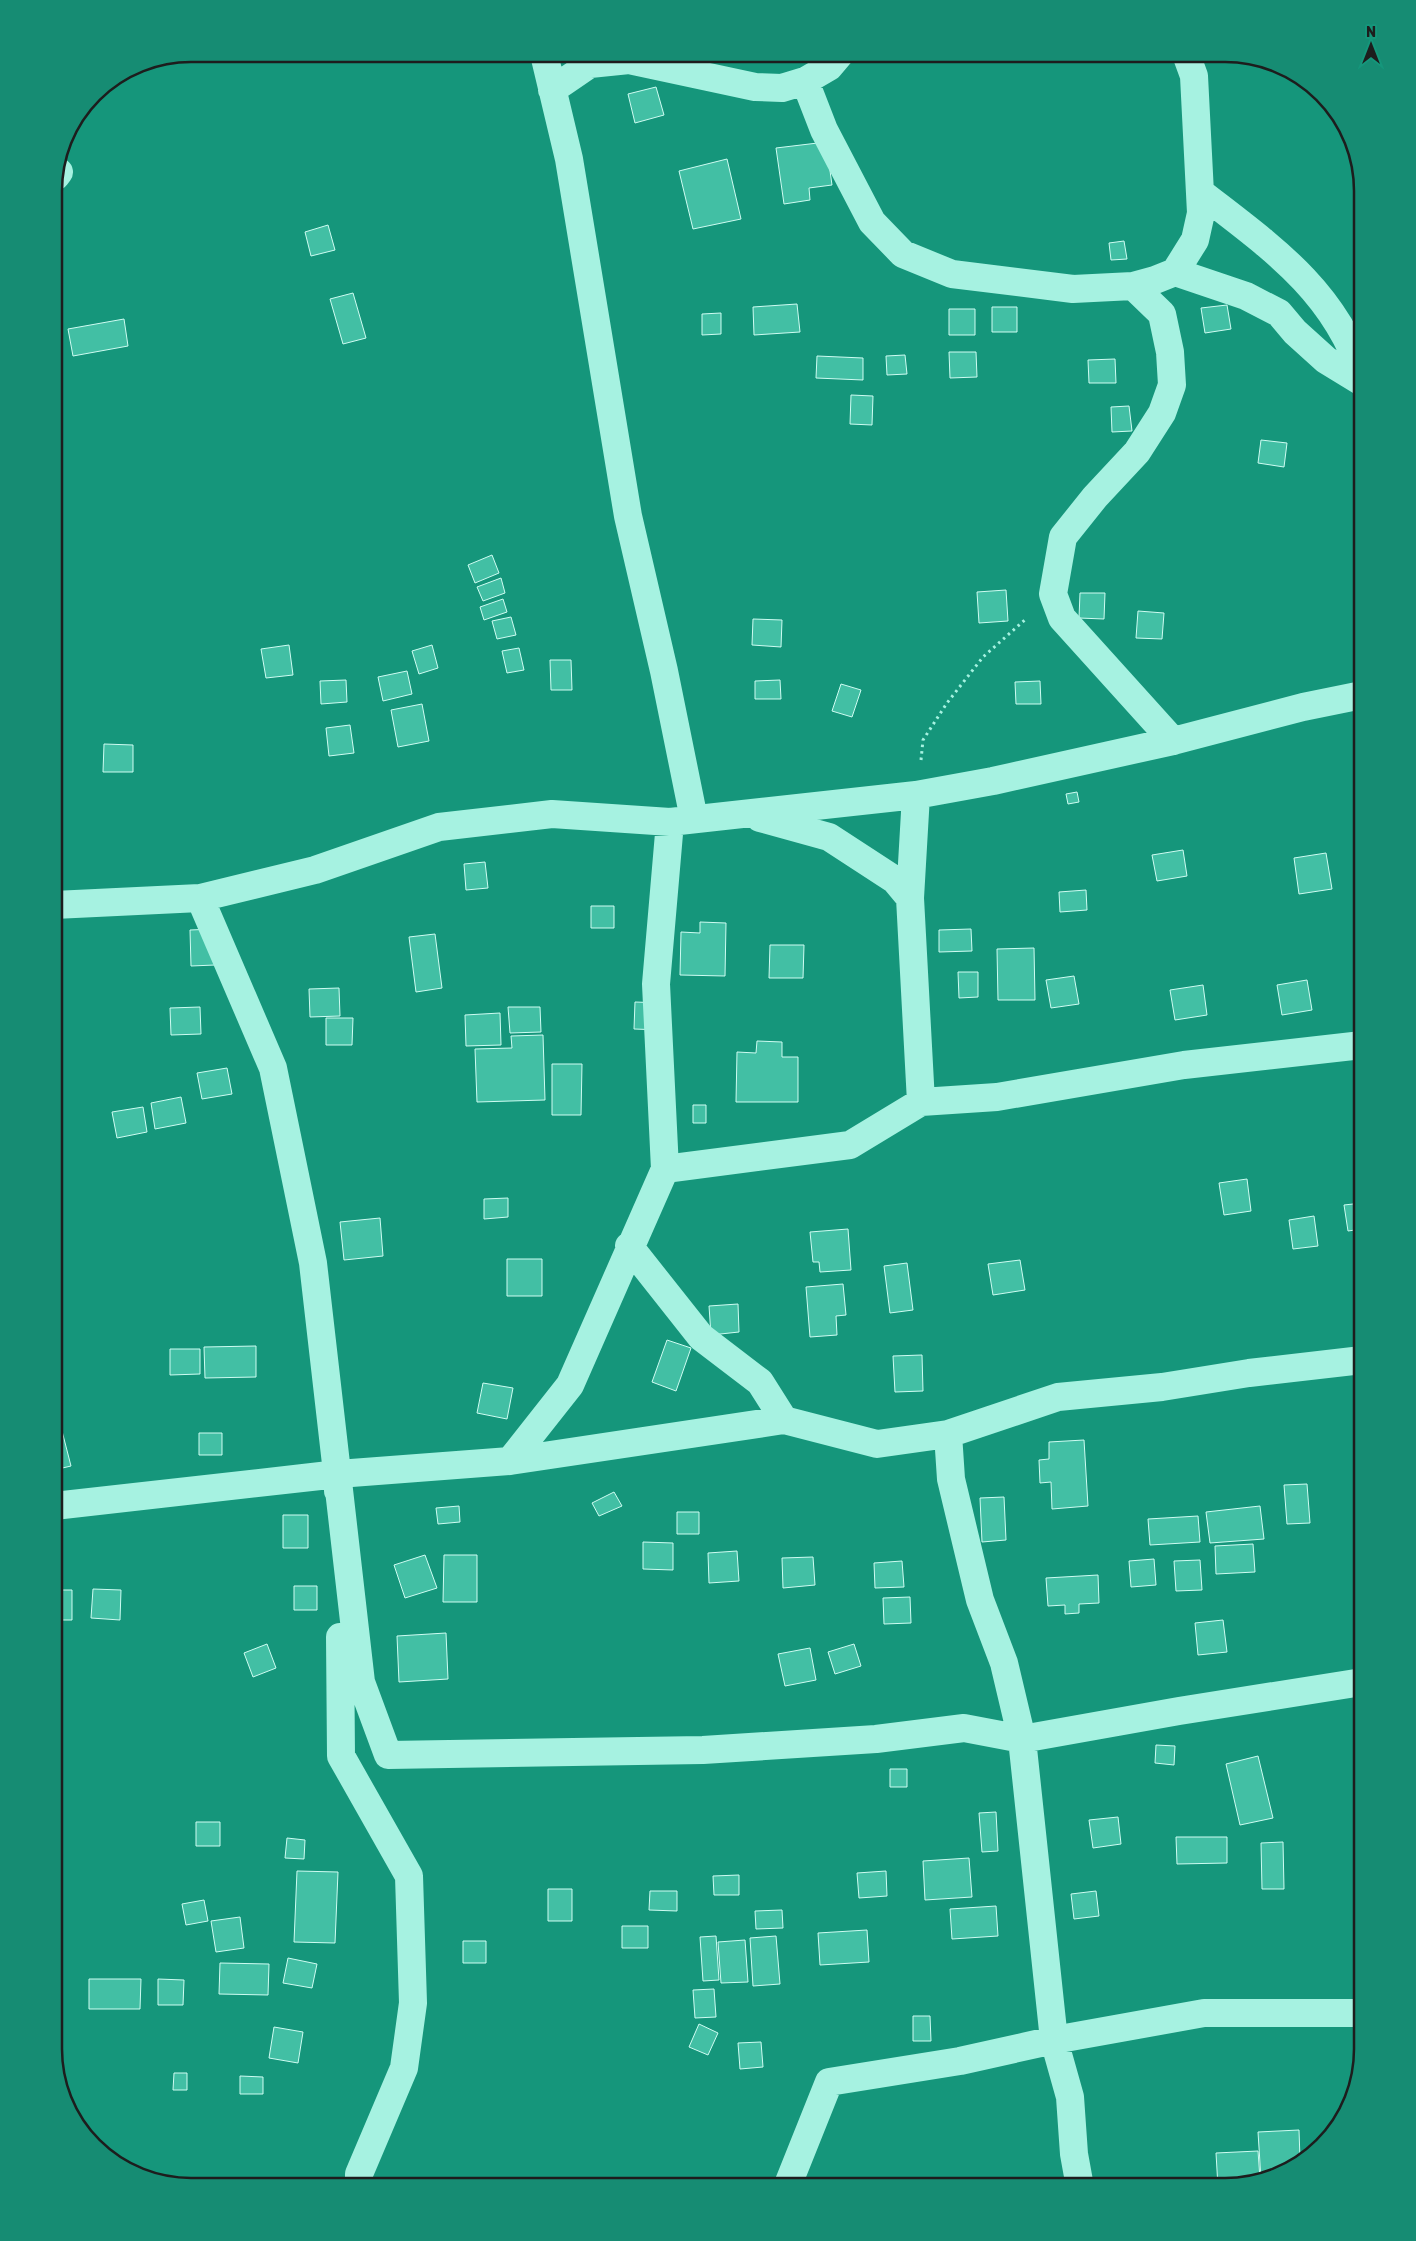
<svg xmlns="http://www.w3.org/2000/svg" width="1416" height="2241" viewBox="0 0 1416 2241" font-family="Rubik,sans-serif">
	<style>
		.building { fill: #42bfa4; stroke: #cefcf2 }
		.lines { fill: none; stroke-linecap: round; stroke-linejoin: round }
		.path { stroke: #a6f2e1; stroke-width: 3; stroke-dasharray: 2.5 4; stroke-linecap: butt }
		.street { stroke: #a6f2e1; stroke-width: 28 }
		.rim { fill: none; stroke: #1d1d1d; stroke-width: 2.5 }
	</style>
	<rect width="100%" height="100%" fill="#15967b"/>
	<path class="building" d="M1014 54H1041L1042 58 1015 61Z
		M656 87 664 115 635 123 628 94Z
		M826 142 832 185 809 188 810 200 784 204 776 148Z
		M727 159 741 219 693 229 679 171Z
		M328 225 335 250 311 256 305 232Z
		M1124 241 1127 259 1111 260 1109 243Z
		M353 293 366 338 343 344 330 299Z
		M797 304 800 332 754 335 753 307Z
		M1227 305 1231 329 1205 333 1201 308Z
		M992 307H1017V332H992Z
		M949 309H975V335H949Z
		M721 313V334L702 335V314Z
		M124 319 128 346 73 356 68 329Z
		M949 352H976L977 377 950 378Z
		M905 355 907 374 887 375 886 356Z
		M817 356 863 358V380L816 378Z
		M1115 359 1116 383H1089L1088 360Z
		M851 395 873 396 872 425 850 424Z
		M1129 406 1132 431 1112 432 1111 407Z
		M1261 440 1287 443 1284 467 1258 463Z
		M492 555 499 573 475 583 468 565Z
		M501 578 505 593 483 601 477 587Z
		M1006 590 1008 621 979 623 977 592Z
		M1080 593H1105L1104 619 1079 618Z
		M503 599 507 612 484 620 480 607Z
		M1138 611 1164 613 1162 639 1136 638Z
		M511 617 516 635 497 639 492 621Z
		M753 619 782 620 781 647 752 645Z
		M289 645 293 675 266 678 261 649Z
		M432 645 438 668 419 674 412 651Z
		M519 648 524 670 507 673 502 651Z
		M550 660H571L572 690H551Z
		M407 671 412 694 383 701 378 677Z
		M346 680 347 702 321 704 320 681Z
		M780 680 781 699H755V681Z
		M1040 681 1041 704H1016L1015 682Z
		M841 684 861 690 852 717 832 711Z
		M422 704 429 741 398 747 391 710Z
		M350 725 354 753 329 756 326 728Z
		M104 744 133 745V772H103Z
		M1077 792 1079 802 1068 804 1066 794Z
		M1183 850 1187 876 1157 881 1152 855Z
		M1326 853 1332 889 1299 894 1294 858Z
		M485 862 488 888 466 890 464 864Z
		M1086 890 1087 910 1060 912 1059 892Z
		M591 906H614V928H591Z
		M700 922 726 923 725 976 680 975 681 932 700 933Z
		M214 929 215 965 191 966 190 930Z
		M971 929 972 951 939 952V930Z
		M435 934 442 988 416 992 409 937Z
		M770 945H804L803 978H769Z
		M1034 948 1035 1000H998L997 949Z
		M958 972H978V997L959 998Z
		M1074 976 1079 1004 1051 1008 1046 980Z
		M1307 980 1312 1010 1282 1015 1277 985Z
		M1203 985 1207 1015 1175 1020 1170 990Z
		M339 988 340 1016 310 1017 309 989Z
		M635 1002 663 1003 662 1030 634 1029Z
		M200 1007 201 1034 171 1035 170 1008Z
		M508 1007H540L541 1032 510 1033Z
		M500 1013 501 1045 466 1046 465 1015Z
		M326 1018H353L352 1045H326Z
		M543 1035 545 1100 477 1102 475 1049 512 1048 511 1036Z
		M757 1041 782 1042V1057H798V1102H736L737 1052 756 1053Z
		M552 1064H582L581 1115H552Z
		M227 1068 232 1094 202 1099 197 1073Z
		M181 1097 186 1123 155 1129 151 1103Z
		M693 1105H706V1123H693Z
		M143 1107 147 1132 117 1138 112 1112Z
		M1247 1179 1251 1211 1224 1215 1219 1183Z
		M508 1198V1217L484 1219V1199Z
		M1362 1203V1229L1348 1231 1344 1205Z
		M1314 1216 1318 1246 1293 1249 1289 1220Z
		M380 1218 383 1256 344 1260 340 1222Z
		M848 1229 851 1270 820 1272 819 1262H813L810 1232Z
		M507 1259H542V1296H507Z
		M1020 1260 1025 1290 993 1295 988 1264Z
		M907 1263 913 1310 890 1313 884 1266Z
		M843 1284 846 1315 836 1316 837 1335 810 1337 806 1287Z
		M738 1304 739 1332 711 1335 709 1306Z
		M667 1340 691 1348 676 1391 652 1382Z
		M256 1346V1377L205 1378 204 1347Z
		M170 1349H200V1374L170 1375Z
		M922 1355 923 1391 895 1392 893 1356Z
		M483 1383 513 1388 507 1419 477 1413Z
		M62 1431 71 1466 54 1470V1433Z
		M199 1433H222V1455H199Z
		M1084 1440 1088 1506 1052 1509 1051 1482 1040 1483 1039 1460 1049 1459V1442Z
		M1307 1484 1310 1523 1287 1524 1284 1485Z
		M614 1492 622 1506 599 1516 592 1503Z
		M1004 1497 1006 1540 982 1542 980 1498Z
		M459 1506 460 1522 438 1524 436 1508Z
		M1260 1506 1264 1539 1210 1543 1206 1512Z
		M677 1512H699V1534H677Z
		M283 1515H308V1548H283Z
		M1198 1516 1200 1542 1150 1545 1148 1519Z
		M643 1542 673 1543V1570L643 1569Z
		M1253 1544 1255 1572 1216 1574 1215 1546Z
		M737 1551 739 1581 709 1583 708 1553Z
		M425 1555 437 1588 405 1598 394 1565Z
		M444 1555H477V1602H443Z
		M813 1557 815 1585 783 1588 782 1558Z
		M1154 1559 1156 1585 1131 1587 1129 1561Z
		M1200 1560 1202 1590 1176 1591 1174 1561Z
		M902 1561 904 1587 875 1588 874 1563Z
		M1098 1575 1099 1603 1079 1604V1613L1065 1614V1605L1048 1606 1046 1578Z
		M294 1586H317V1610H294Z
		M93 1589 121 1590 120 1620 91 1618Z
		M54 1590H72V1620H54Z
		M910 1597 911 1623 884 1624 883 1598Z
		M1223 1620 1227 1652 1198 1655 1195 1623Z
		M446 1633 448 1679 399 1682 397 1636Z
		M267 1644 276 1668 253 1677 244 1653Z
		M854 1644 861 1666 835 1674 828 1652Z
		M810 1648 816 1680 785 1686 778 1654Z
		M1156 1745 1175 1746 1174 1765 1155 1763Z
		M1258 1756 1273 1818 1240 1825 1226 1764Z
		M890 1769H907V1787H890Z
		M996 1812 998 1851 982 1852 979 1813Z
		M1118 1817 1121 1844 1093 1848 1089 1820Z
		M196 1822H220V1846H196Z
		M1176 1837H1227V1863L1177 1864Z
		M287 1838 305 1840 304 1859 285 1858Z
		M1283 1842 1284 1889H1262L1261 1843Z
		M969 1858 972 1897 925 1900 923 1861Z
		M297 1871 338 1872 335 1943 294 1942Z
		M886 1871 887 1896 859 1898 857 1873Z
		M739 1875V1895H714L713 1876Z
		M548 1889H572V1921H548Z
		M650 1891H677V1911L649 1910Z
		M1096 1891 1099 1916 1074 1919 1071 1894Z
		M204 1900 208 1921 186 1925 182 1904Z
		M996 1906 998 1936 952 1939 950 1909Z
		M782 1910 783 1928 756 1929 755 1911Z
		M54 1911 60 1912 59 1938H54Z
		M240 1917 244 1948 216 1952 211 1921Z
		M622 1926H648V1948H622Z
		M867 1930 869 1962 820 1965 818 1933Z
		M716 1936 719 1980 703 1981 700 1937Z
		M776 1936 780 1984 753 1986 750 1938Z
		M745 1940 748 1982 721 1983 718 1942Z
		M463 1941H486V1963H463Z
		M288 1958 317 1964 312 1988 283 1983Z
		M220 1963 269 1964 268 1995 219 1994Z
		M89 1979H141L140 2009H89Z
		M158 1979 184 1980 183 2005H158Z
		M714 1989 716 2017 695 2018 693 1990Z
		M913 2016H930L931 2041H913Z
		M699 2024 718 2033 708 2055 689 2047Z
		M274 2027 303 2032 298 2063 269 2058Z
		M761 2042 763 2067 740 2069 738 2043Z
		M174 2073H187V2090H173Z
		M240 2076 263 2077V2094H240Z
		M1299 2130 1300 2159 1286 2173 1261 2179 1258 2132Z
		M1258 2151 1260 2179 1218 2187 1216 2153Z
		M388 2181 389 2187H364Z"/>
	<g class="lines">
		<path class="path" d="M921 760 923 740 947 703 983 657 1027 618"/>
		<path class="street" d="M544 54 569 159 628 516 664 671 694 819
			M805 81 824 130 872 222 903 254 952 274 1073 289 1133 286 1155 280 1175 272 1195 240 1201 213 1194 76 1186 54
			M552 90 590 64 629 60 755 87 782 88 805 81 829 67 840 54
			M56 176 59 172
			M1200 192C1268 245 1334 289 1362 375
			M1175 272 1246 296 1279 313 1295 332 1326 360 1362 382
			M1133 286 1162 314 1170 352 1172 385 1162 413 1137 452 1095 497 1063 537 1053 594 1062 618 1173 741
			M760 818 829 837 895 880 910 898
			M200 898 273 1068 313 1263 361 1682 388 1755 703 1750 876 1739 964 1728 1022 1739 1179 1711 1362 1682
			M54 905 200 898 315 870 439 827 552 814 670 822 916 795 993 781 1173 741 1303 707 1362 695
			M921 1102 997 1097 1184 1065 1362 1045
			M665 1169 850 1145 921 1102 910 898 916 795
			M629 1246 701 1337 760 1382 784 1420
			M948 1434 951 1479 980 1600 1004 1663 1022 1739 1054 2040 1204 2013H1362
			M510 1461 784 1420 877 1444 948 1434 1058 1397 1162 1387 1249 1373 1362 1360
			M338 1491V1474L510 1461 570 1385 665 1169 656 984 670 822
			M54 1506 338 1474
			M340 1637 341 1756 409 1876 413 2003 404 2068 359 2174V2187
			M787 2187 829 2082 960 2061 1054 2040 1070 2097 1074 2154 1080 2187"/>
	</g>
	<path d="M0 0H1416V2241H0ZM191 62H1225A129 129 0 0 1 1354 191V2049A129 129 0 0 1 1225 2178H191A129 129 0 0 1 62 2049V191A129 129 0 0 1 191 62Z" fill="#168c73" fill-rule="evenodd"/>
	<path class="rim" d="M191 62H1225A129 129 0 0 1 1354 191V2049A129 129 0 0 1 1225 2178H191A129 129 0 0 1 62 2049V191A129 129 0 0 1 191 62Z"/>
	<g transform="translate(1371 45)" stroke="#15967b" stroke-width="4" paint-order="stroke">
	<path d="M0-4L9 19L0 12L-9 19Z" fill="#1d1d1d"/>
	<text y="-8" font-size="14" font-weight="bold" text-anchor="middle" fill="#1d1d1d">N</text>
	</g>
</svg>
